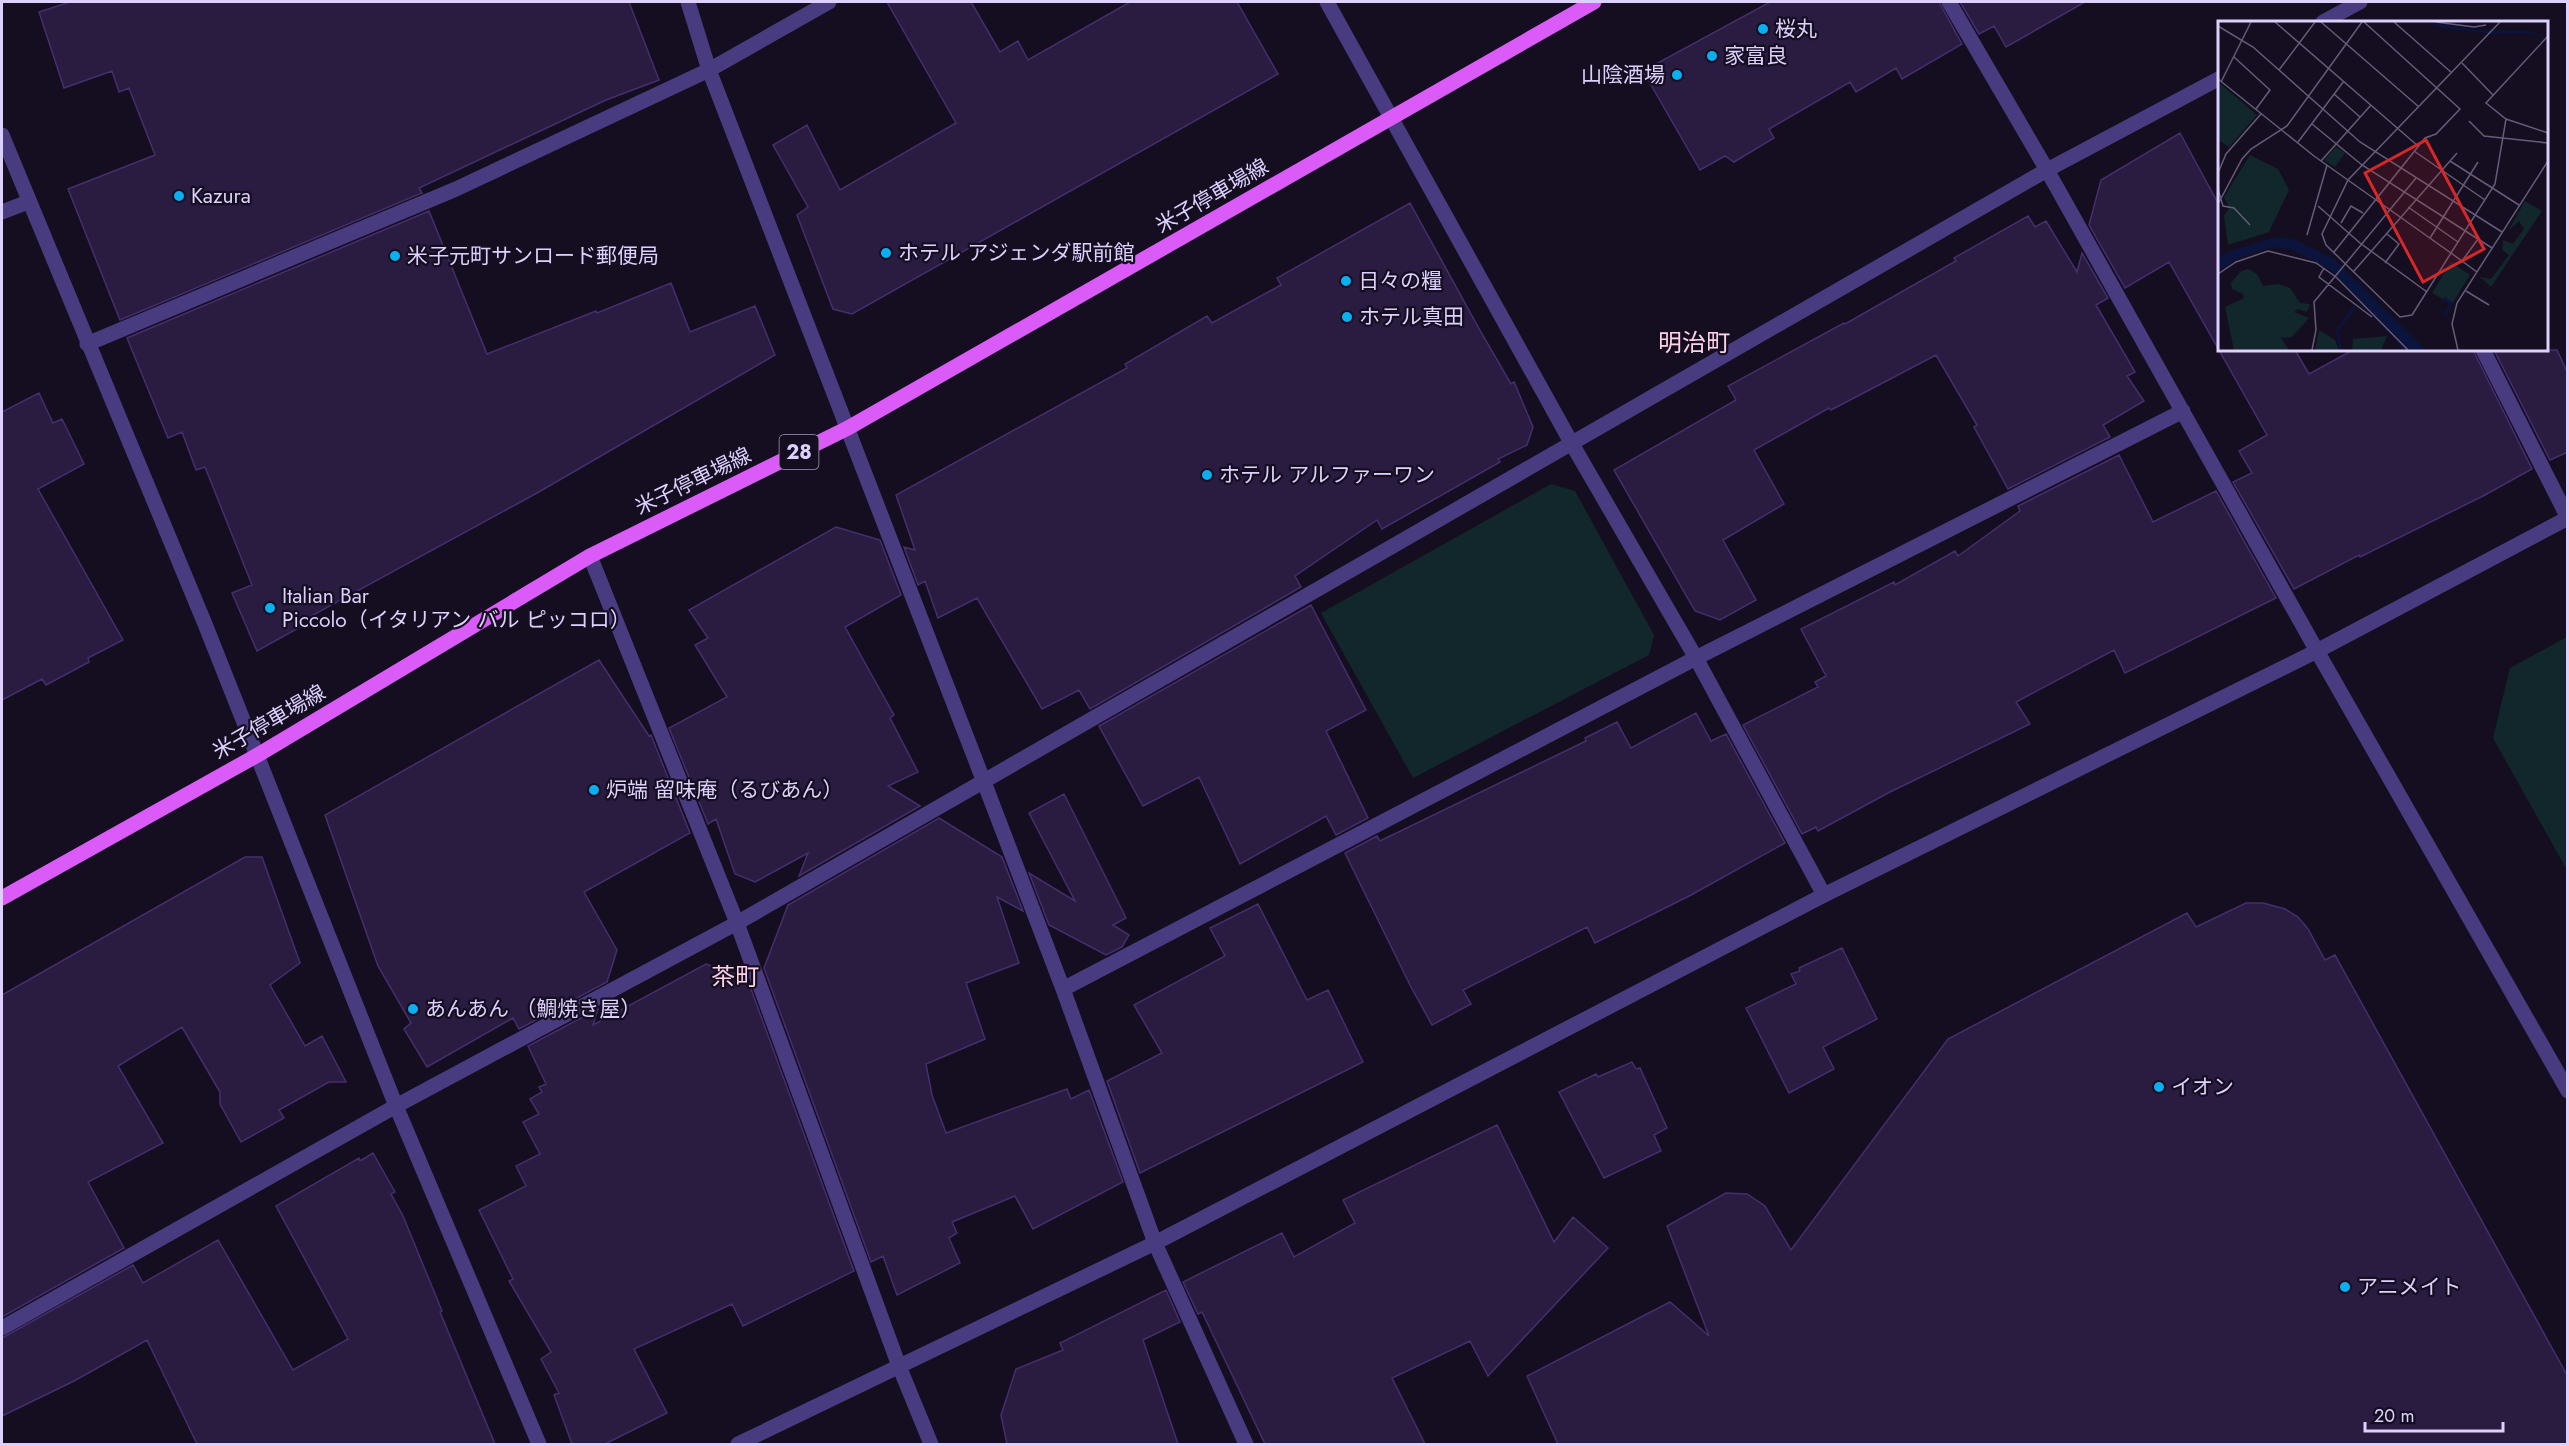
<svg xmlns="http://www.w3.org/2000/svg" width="2569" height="1446" viewBox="0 0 2569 1446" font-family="Jost,'Noto Sans JP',sans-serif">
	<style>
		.green { fill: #11272b }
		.building { fill: #2a1b41; stroke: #452e6d; stroke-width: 1.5 }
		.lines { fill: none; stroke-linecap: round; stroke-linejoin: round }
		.minor { stroke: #493b7f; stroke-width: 15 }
		.tertiary { stroke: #493b7f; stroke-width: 15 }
		.primary { stroke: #db5bf9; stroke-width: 15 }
		.poi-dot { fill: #08b0f1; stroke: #150e21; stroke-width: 2 }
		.labels { text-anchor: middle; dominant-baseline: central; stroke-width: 4.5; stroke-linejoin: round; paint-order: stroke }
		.shield { fill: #150e21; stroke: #a196bb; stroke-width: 1.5 }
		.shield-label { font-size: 20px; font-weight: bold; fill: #ddd0fd }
		.poi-label { font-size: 21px; fill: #ddd0fd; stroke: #150e21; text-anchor: start }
		.street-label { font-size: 21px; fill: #ddd0fd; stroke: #150e21 }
		.quarter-label { font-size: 24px; fill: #fdd2e6; stroke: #150e21 }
		.inset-river { fill: none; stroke: #0b143d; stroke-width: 3 }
		.inset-road { fill: none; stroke: #655c79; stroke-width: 1.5 }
		.view { fill: #d62828; fill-opacity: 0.15; stroke: #d62828; stroke-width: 3 }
		.inset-edge { fill: none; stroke: #ddd0fd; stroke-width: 3 }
	</style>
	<rect width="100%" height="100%" fill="#150e21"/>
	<path class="green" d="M1551 484 1575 491 1654 635 1649 655 1413 778 1321 613Z
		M2567 637V870L2493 738 2510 668Z"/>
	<path class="building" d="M70 2H629L659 80 606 100 419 188 422 193 120 320 68 189 155 155 129 88 119 92 112 71 64 88 39 12Z
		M887 2H971L1000 52 1018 41 1028 60 1130 2H1237L1278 74 852 314 833 309 797 215 808 207 773 145 807 125 840 190 956 123Z
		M1770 2H1939L1962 44 1902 79 1896 68 1856 92 1850 82 1769 129 1774 138 1734 162 1725 156 1700 170 1643 71Z
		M1960 2H2085L2006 47 1994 26 1979 34Z
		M2180 133 2220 207V350H2295L2309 374 2353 350H2473L2532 469 2483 496 2360 557 2359 555 2294 589 2233 482 2252 473 2239 451 2267 435 2169 262 2125 288 2089 225 2101 180Z
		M1410 203 1482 334 1511 384 1514 382 1533 427 1527 445 1498 459 1500 462 1382 529 1377 520 1295 576 1301 587 1090 709 1079 690 1042 709 977 598 938 618 925 581 918 585 904 547 915 550 896 495 1127 368 1125 364 1207 316 1212 323 1281 285 1277 278Z
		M429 211 487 354 596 311 597 313 671 283 690 332 755 306 775 355 537 493 302 621 304 625 257 651 232 593 252 585 205 467 196 470 182 432 168 438 127 338Z
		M2028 216 2035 227 2046 221 2077 272 2082 253 2108 298 2096 305 2135 372 2127 376 2144 401 2103 425 2110 437 2008 489 1974 427 1977 425 1936 355 1831 410 1829 408 1754 450 1784 504 1723 540 1756 600 1720 620 1695 611 1614 470 1736 400 1728 386 1844 323 1845 324 1956 261 1954 258Z
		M2494 350H2557L2568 374V452L2550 460Z
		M39 393 53 423 62 419 84 464 38 489 123 640 88 658 89 662 46 685 42 679 2 700V412Z
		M2119 455 2153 522 2216 491 2276 598 2125 673 2114 650 2016 702 2030 724 1888 793 1818 831 1816 827 1802 834 1743 725 1818 687 1815 682 1826 676 1801 629 1894 582 1895 585 1955 551 1958 556 2020 511 2018 506Z
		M836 527 880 540 901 595 845 627 894 715 890 718 918 772 888 786 920 806 799 876 808 853 755 882 735 874 716 819 708 824 669 728 727 697 695 645 708 638 689 610Z
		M1311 605 1366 710 1326 731 1368 818 1336 835 1326 816 1240 864 1199 777 1143 806 1099 726Z
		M599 660 649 736 651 735 690 833 584 892 617 950 607 982 519 1029 513 1018 427 1067 404 1029 411 1023 378 966 325 815Z
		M1696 713 1711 741 1726 734 1785 843 1691 895 1595 943 1587 927 1463 990 1471 1004 1432 1025 1411 987 1345 853 1377 836 1380 841 1586 741 1585 738 1617 722 1631 748Z
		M1064 794 1126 918 1113 925 1129 935 1122 947 1106 955 1049 925 1029 873 1075 901 1029 813Z
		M939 818 1002 857 1023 911 997 897 1019 963 966 983 985 1039 926 1064 932 1095 946 1133 1067 1089 1071 1099 1089 1090 1123 1182 1033 1229 1015 1196 952 1222 957 1233 949 1238 960 1263 897 1295 883 1256 871 1262 764 968 788 905Z
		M245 857H262L300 963 270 985 305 1046 322 1036 346 1082H329L279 1110 284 1118 241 1142 220 1104V1092L182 1027 118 1066 163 1143 88 1182 124 1248 2 1317V995Z
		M2246 903H2263L2285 909 2298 917 2308 929 2325 960 2335 955 2568 1377V1444H1558L1527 1376 1670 1302 1709 1336 1667 1226 1726 1193 1747 1194 1765 1206 1791 1250 1948 1039 2187 913 2196 927Z
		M1258 904 1307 1000 1328 990 1363 1062 1140 1173 1107 1081 1162 1053 1134 1005 1225 956 1210 928Z
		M1842 948 1877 1019 1823 1047 1834 1069 1789 1093 1746 1008 1796 984 1791 974 1800 971 1799 968Z
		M706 964 747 978 854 1271 743 1326 732 1304 634 1349 667 1413 605 1444H572L554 1395 559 1393 541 1359 551 1352 509 1281 513 1279 479 1210 526 1186 516 1166 540 1154 523 1122 539 1114 530 1099 542 1092 539 1087 546 1084 528 1046 598 1009 593 1025Z
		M1632 1062 1636 1069 1640 1068 1667 1128 1654 1135 1661 1151 1604 1178 1559 1092 1596 1074 1598 1077Z
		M1497 1125 1554 1242 1573 1217 1608 1248 1488 1376 1470 1341 1392 1378 1425 1444H1265L1202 1312 1198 1314 1183 1282 1282 1233 1294 1257 1355 1223 1343 1200Z
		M373 1153 395 1192 391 1194 403 1216 442 1311 440 1312 495 1444H197L147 1340 74 1381 2 1416V1338L133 1265 143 1283 218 1240 293 1370 348 1339 276 1206 359 1158 360 1161Z
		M1166 1290 1180 1322 1143 1340 1178 1444H1007L1001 1415 1016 1369 1063 1350 1060 1343Z"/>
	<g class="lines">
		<path class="minor" d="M688 2 709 70 984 782 1063 989 1155 1243 1246 1444
			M1327 2 1572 444 1696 658 1824 895
			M1949 2 2047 170 2317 651
			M2323 22 2360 2
			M2 135 205 624 396 1106 539 1444
			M2 212 28 202
			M87 344 456 189 709 70 829 2
			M2483 350 2568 518
			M590 556 737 923 899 1366
			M1063 989 1696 658 2183 411
			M2 1328 396 1106 737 923 2047 170 2220 78"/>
		<path class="tertiary" d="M2568 518 2317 651 2568 1091
			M899 1366 931 1444
			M738 1444 1155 1243 1824 895 2317 651"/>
		<path class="primary" d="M2 898 256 756 590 556 848 428 1594 2"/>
	</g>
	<g class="poi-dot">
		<circle cx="1763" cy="29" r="6"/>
		<circle cx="1712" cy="56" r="6"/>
		<circle cx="1677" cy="75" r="6"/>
		<circle cx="179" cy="196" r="6"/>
		<circle cx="886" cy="253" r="6"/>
		<circle cx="395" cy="256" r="6"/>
		<circle cx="1346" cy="281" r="6"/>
		<circle cx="1347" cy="317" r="6"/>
		<circle cx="1207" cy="475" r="6"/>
		<circle cx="270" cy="608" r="6"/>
		<circle cx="594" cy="790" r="6"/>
		<circle cx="413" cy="1009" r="6"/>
		<circle cx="2159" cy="1087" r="6"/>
		<circle cx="2345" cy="1287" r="6"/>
	</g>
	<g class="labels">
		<rect class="shield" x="779.5" y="435" width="39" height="34" rx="4.5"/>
		<g class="shield-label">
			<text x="799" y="452">28</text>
		</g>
		<g class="poi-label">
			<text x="1775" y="29">桜丸</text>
			<text x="1724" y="56">家富良</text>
			<text x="1665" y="75" text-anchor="end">山陰酒場</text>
			<text x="191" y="196">Kazura</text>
			<text x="898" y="253">ホテル アジェンダ駅前館</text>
			<text x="407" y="256">米子元町サンロード郵便局</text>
			<text x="1358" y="281">日々の糧</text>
			<text x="1359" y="317">ホテル真田</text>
			<text x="1219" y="475">ホテル アルファーワン</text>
			<text x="282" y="596">Italian Bar<tspan x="282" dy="24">Piccolo（イタリアン バル ピッコロ）</tspan></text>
			<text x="606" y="790">炉端 留味庵（るびあん）</text>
			<text x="425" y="1009">あんあん （鯛焼き屋）</text>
			<text x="2171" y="1087">イオン</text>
			<text x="2357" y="1287">アニメイト</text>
		</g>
		<g class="street-label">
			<text transform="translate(1212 196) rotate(-30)">米子停車場線</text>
			<text transform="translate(693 481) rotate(-26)">米子停車場線</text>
			<text transform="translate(269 722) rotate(-30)">米子停車場線</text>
		</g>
		<g class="quarter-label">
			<text x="1694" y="342">明治町</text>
			<text x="735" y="976">茶町</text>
		</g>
	</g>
	<g transform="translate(2218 21)">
		<rect width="330" height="330" fill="#150e21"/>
		<path d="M1 62 39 94 11 126 0 119ZM118 126 127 132 117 146 106 139ZM32 134 60 148 71 169 51 211 10 224 6 195 11 187 6 176ZM307 180 324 190 273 266 262 256 273 258 291 234 284 229 285 219 295 223 306 208 301 200 290 210ZM233 241 252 254 234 283 214 272ZM30 248 39 253 45 265 60 263 72 267 82 282 92 283 89 291 80 288 76 291 91 297 74 316 63 317 71 329H16L7 286 26 277 25 273 14 268 13 262 22 251ZM101 309 117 319 121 329H97ZM169 315 163 329H134L135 318Z" fill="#11272b"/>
		<path d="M208 1 262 9 314 10 330 19 313 12 276 13 224 7ZM57 216 75 218 116 238 208 329H187L114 250 75 229 54 226 21 237 0 250V237L10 231Z" fill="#0b143d"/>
		<path class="inset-river" d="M226 277 233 282 228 293M123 329 119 310 137 285"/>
		<path class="inset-road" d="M57 1 200 125M103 1 201 86M176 1 234 52M218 1 256 6 268 4M0 5 35 26 142 121 284 211M330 15 268 82 288 98 330 112M16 36 52 69 38 88M244 42 275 74M61 49 97 1M0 58 96 135 233 232 277 163 288 98M3 61 33 1M116 73 142 96M251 100 266 115 330 122M94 103 144 144 274 227M80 121 126 60M196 130 267 179M103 140 153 84M232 140 301 184M0 152 8 133 43 93M0 168 5 185 16 187 32 204M0 183 24 138 33 128 69 105 144 1M100 185 142 222 209 271M190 186 240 221M123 202 133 185 145 192M89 214 109 144M212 217 260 141M116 231 207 117 218 113 242 88 146 1M244 240 260 218M167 242 181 223 169 213M106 247 101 256 154 296M136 250 239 132M259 251 233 232 194 294 182 296 108 224 104 213 130 159 282 1M0 253 18 241 50 230 98 242 118 256 190 329M248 270 271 284M94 329 98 309 96 281 198 157M240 329 234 303 239 282 330 140"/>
		<path class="view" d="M208 119 266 228 205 261 147 152Z"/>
		<rect width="330" height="330" class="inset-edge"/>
	</g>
	<rect width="2569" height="1446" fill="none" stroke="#ddd0fd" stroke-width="6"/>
	<path d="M2365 1422v9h138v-9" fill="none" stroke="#ddd0fd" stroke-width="3"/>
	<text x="2374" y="1422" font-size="18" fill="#ddd0fd" stroke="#150e21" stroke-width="4.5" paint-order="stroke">20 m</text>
</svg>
